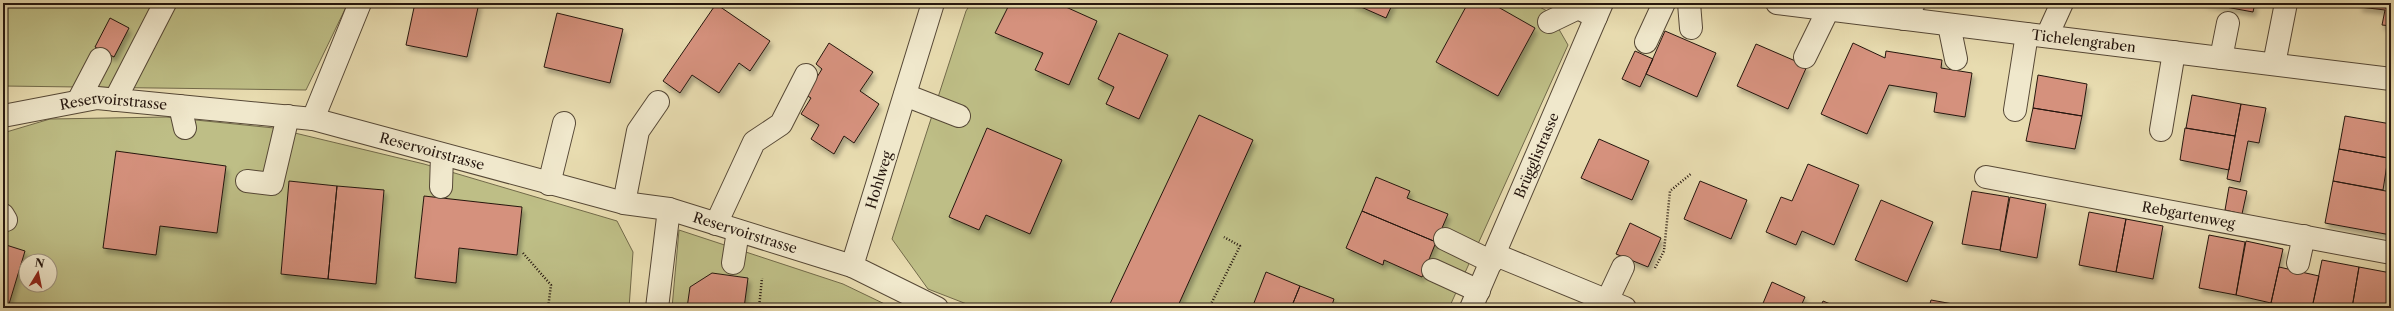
<svg xmlns="http://www.w3.org/2000/svg" width="2394" height="311" viewBox="0 0 2394 311" font-family="'Libre Caslon Text',serif">
	<style>
		.green { fill: #bebe86; stroke: #726a4a; fill-rule: evenodd }
		.building { fill: #d5917d; stroke: #25160e; filter: url(#shadow) }
		.lines { fill: none; stroke-linecap: round; stroke-linejoin: round }
		.lane-casing { stroke: #564836; stroke-width: 24 }
		.street-casing { stroke: #564836; stroke-width: 24 }
		.path { stroke: #25160e; stroke-width: 2.5; stroke-dasharray: 1 2; stroke-linecap: butt }
		.lane { stroke: #f0e8cc; stroke-width: 22 }
		.street { stroke: #f0e8cc; stroke-width: 22 }
		.labels { text-anchor: middle; dominant-baseline: central; stroke-width: 4; stroke-linejoin: round; paint-order: stroke }
		.street-label { font-size: 14px; fill: #25160e; stroke: #f0e8cc }
	</style>
	<defs>
		<filter id="shadow"><feDropShadow dx="2.5" dy="4.5" stdDeviation="2" flood-color="#0004"/></filter>
	</defs>
	<rect width="100%" height="100%" fill="#e8dcb0"/>
	<filter id="stains"><feTurbulence type="fractalNoise" baseFrequency=".005" numOctaves="4"/><feColorMatrix values="0 0 0 0 .2 0 0 0 0 .09 0 0 0 0 .02 0 0 0 .5 -.17"/></filter>
	<radialGradient id="worn" r=".72"><stop offset=".6" stop-color="#630" stop-opacity="0"/><stop offset="1" stop-color="#630" stop-opacity=".3"/></radialGradient>
	<path class="green" d="M3 3H348L306 90 3 86Z
		M971 3H1532L1549 12 1568 45 1449 308H977L928 289 892 239 966 11Z
		M166 117 274 128 424 164 617 221 633 252 629 308H3V133L50 119ZM26 261H50V285H26Z
		M679 230 843 284 893 308H672Z"/>
	<path class="building" d="M415 3H479L467 57 406 45Z
		M1010 3H1057L1097 21 1069 85 1035 70 1043 53 995 33Z
		M1352 3H1393L1386 18Z
		M1468 3H1491L1535 28 1498 96 1436 62Z
		M2204 3H2255L2253 12Z
		M2360 3H2391V26L2382 25 2385 10 2360 7Z
		M716 4 770 41 750 71 739 63 719 93 692 75 680 93 663 81Z
		M557 13 623 29 610 83 544 67Z
		M110 18 129 28 114 57 95 47Z
		M1665 31 1716 53 1697 97 1646 74Z
		M1119 33 1168 55 1139 119 1106 104 1114 87 1098 79Z
		M829 43 873 72 860 91 879 104 854 143 844 136 834 154 811 139 819 125 801 114 811 98 806 95 822 69 816 64Z
		M1853 43 1885 58 1886 51 1942 60 1941 68 1972 73 1965 117 1934 112 1937 93 1889 85 1867 134 1821 114Z
		M1756 44 1807 66 1788 109 1737 86Z
		M1635 51 1653 59 1640 87 1622 79Z
		M2038 75 2087 84 2082 116 2033 108Z
		M2192 95 2241 104 2235 136 2186 128Z
		M2241 104 2266 108 2259 143 2248 141 2240 182 2227 179Z
		M2033 108 2082 116 2075 149 2026 141Z
		M1199 115 1253 140 1177 308H1108Z
		M2345 116 2391 124 2388 158 2339 149Z
		M987 128 1062 160 1030 234 986 215 979 230 949 217Z
		M2185 128 2235 136 2229 170 2180 160Z
		M1599 139 1649 161 1632 200 1581 178Z
		M2339 149 2388 158 2383 190 2333 181Z
		M116 151 226 166 217 233 160 226 156 255 103 248Z
		M1808 164 1859 185 1834 245 1802 231 1796 245 1766 232 1781 197 1792 201Z
		M1376 177 1410 191 1407 198 1448 214 1436 242 1362 211Z
		M289 181 337 186 328 279 281 274Z
		M1700 181 1747 200 1731 239 1684 219Z
		M2333 181 2391 192V235L2325 223Z
		M337 186 384 190 376 284 328 279Z
		M2229 187 2247 191 2242 214 2225 210Z
		M1972 191 2009 197 2000 250 1962 244Z
		M424 196 522 207 517 255 459 248 456 283 415 278Z
		M2010 197 2046 204 2037 258 2000 251Z
		M1881 200 1933 222 1907 282 1855 260Z
		M1362 211 1436 242 1422 277 1384 260 1383 265 1346 248Z
		M2089 212 2126 219 2116 272 2079 265Z
		M2126 219 2163 226 2153 279 2116 272Z
		M1630 223 1661 238 1648 267 1616 254Z
		M2209 235 2245 242 2236 295 2199 288Z
		M2246 241 2283 249 2271 303 2236 295Z
		M3 244 25 251 9 304 3 302Z
		M2322 260 2359 267 2352 308H2312Z
		M2279 267 2319 276 2312 308H2296L2271 303Z
		M2359 267 2391 273 2390 308H2352Z
		M1266 272 1300 286 1291 308H1252Z
		M712 273 748 278 744 308H687L690 287Z
		M1772 282 1805 297 1800 308H1761Z
		M1300 286 1334 299 1331 308H1291Z
		M1931 300 1975 308H1929Z
		M1823 301 1840 308H1820Z"/>
	<g class="lines">
		<g class="lane-casing">
			<path id="lane" d="M1689 3 1691 28
				M1904 19 1914 3
				M1549 22 1578 8
				M1949 25 1956 59
				M2047 36 2062 3
				M1646 42 1664 3
				M1805 57 1828 10
				M2221 58 2228 23
				M2274 64 2286 3
				M905 95 959 116
				M115 100 165 3
				M78 101 100 59
				M180 106 185 128
				M2015 110 2027 34
				M2161 130 2174 52
				M247 181 272 184 288 116
				M549 184 564 123
				M441 187 442 155
				M624 203 638 131 658 102
				M3 215 6 220
				M716 224 754 142 781 124 806 75
				M1445 239 1492 262
				M733 263 738 231
				M2298 263 2304 236
				M1433 270 1479 291
				M1607 301 1623 267"/>
		</g>
		<g class="street-casing">
			<g id="street">
				<path d="M933 3 852 266 937 308"/>
				<path d="M1568 3 1596 17"/>
				<path id="s1" d="M1777 3 2391 79"/>
				<path id="s2" d="M3 116 97 98 313 119 624 203 669 209 852 266"/>
				<path d="M313 119 360 3"/>
				<path id="s3" d="M1986 177 2391 253"/>
				<path d="M1496 255 1625 308"/>
				<path d="M657 308 669 209"/>
				<path id="s4" d="M1471 308 1602 3"/>
			</g>
		</g>
		<path class="path" d="M523 253 551 285 548 308
			M1655 268 1664 251 1670 191 1692 173
			M759 308 762 278
			M1209 308 1240 246 1224 237
			M1918 308 1919 306"/>
		<use href="#lane" class="lane"/>
		<use href="#street" class="street"/>
	</g>
	<g class="labels">
		<g class="street-label">
			<text stroke="none"><textPath href="#s1" startOffset="309">Tichelengraben</textPath></text>
			<text stroke="none"><textPath href="#s2" startOffset="112">Reservoirstrasse</textPath></text>
			<text stroke="none"><textPath href="#s2" startOffset="436">Reservoirstrasse</textPath></text>
			<text stroke="none"><textPath href="#s4" startOffset="166">Brügglistrasse</textPath></text>
			<text transform="translate(879 180) rotate(-73)">Hohlweg</text>
			<text stroke="none"><textPath href="#s3" startOffset="206">Rebgartenweg</textPath></text>
			<text stroke="none"><textPath href="#s2" startOffset="760">Reservoirstrasse</textPath></text>
		</g>
	</g>
	<rect width="2394" height="311" fill="none" stroke="#e8dcb0" stroke-width="16"/>
	<rect x="4" y="4" width="2386" height="303" fill="none" stroke="#25160e" stroke-width="2"/>
	<rect x="8" y="8" width="2378" height="295" fill="none" stroke="#25160e"/>
	<g transform="translate(38 273) rotate(10)"><circle r="19" fill="#f0e8cc" stroke="#9f9480"/>
	<path d="M0-3L7 15L0 10L-7 15Z" fill="#8f2418"/>
	<text y="-6" font-size="11" font-weight="bold" text-anchor="middle" fill="#25160e">N</text>
	</g>
	<rect width="100%" height="100%" filter="url(#stains)"/>
	<rect width="100%" height="100%" fill="url(#worn)"/>
</svg>
